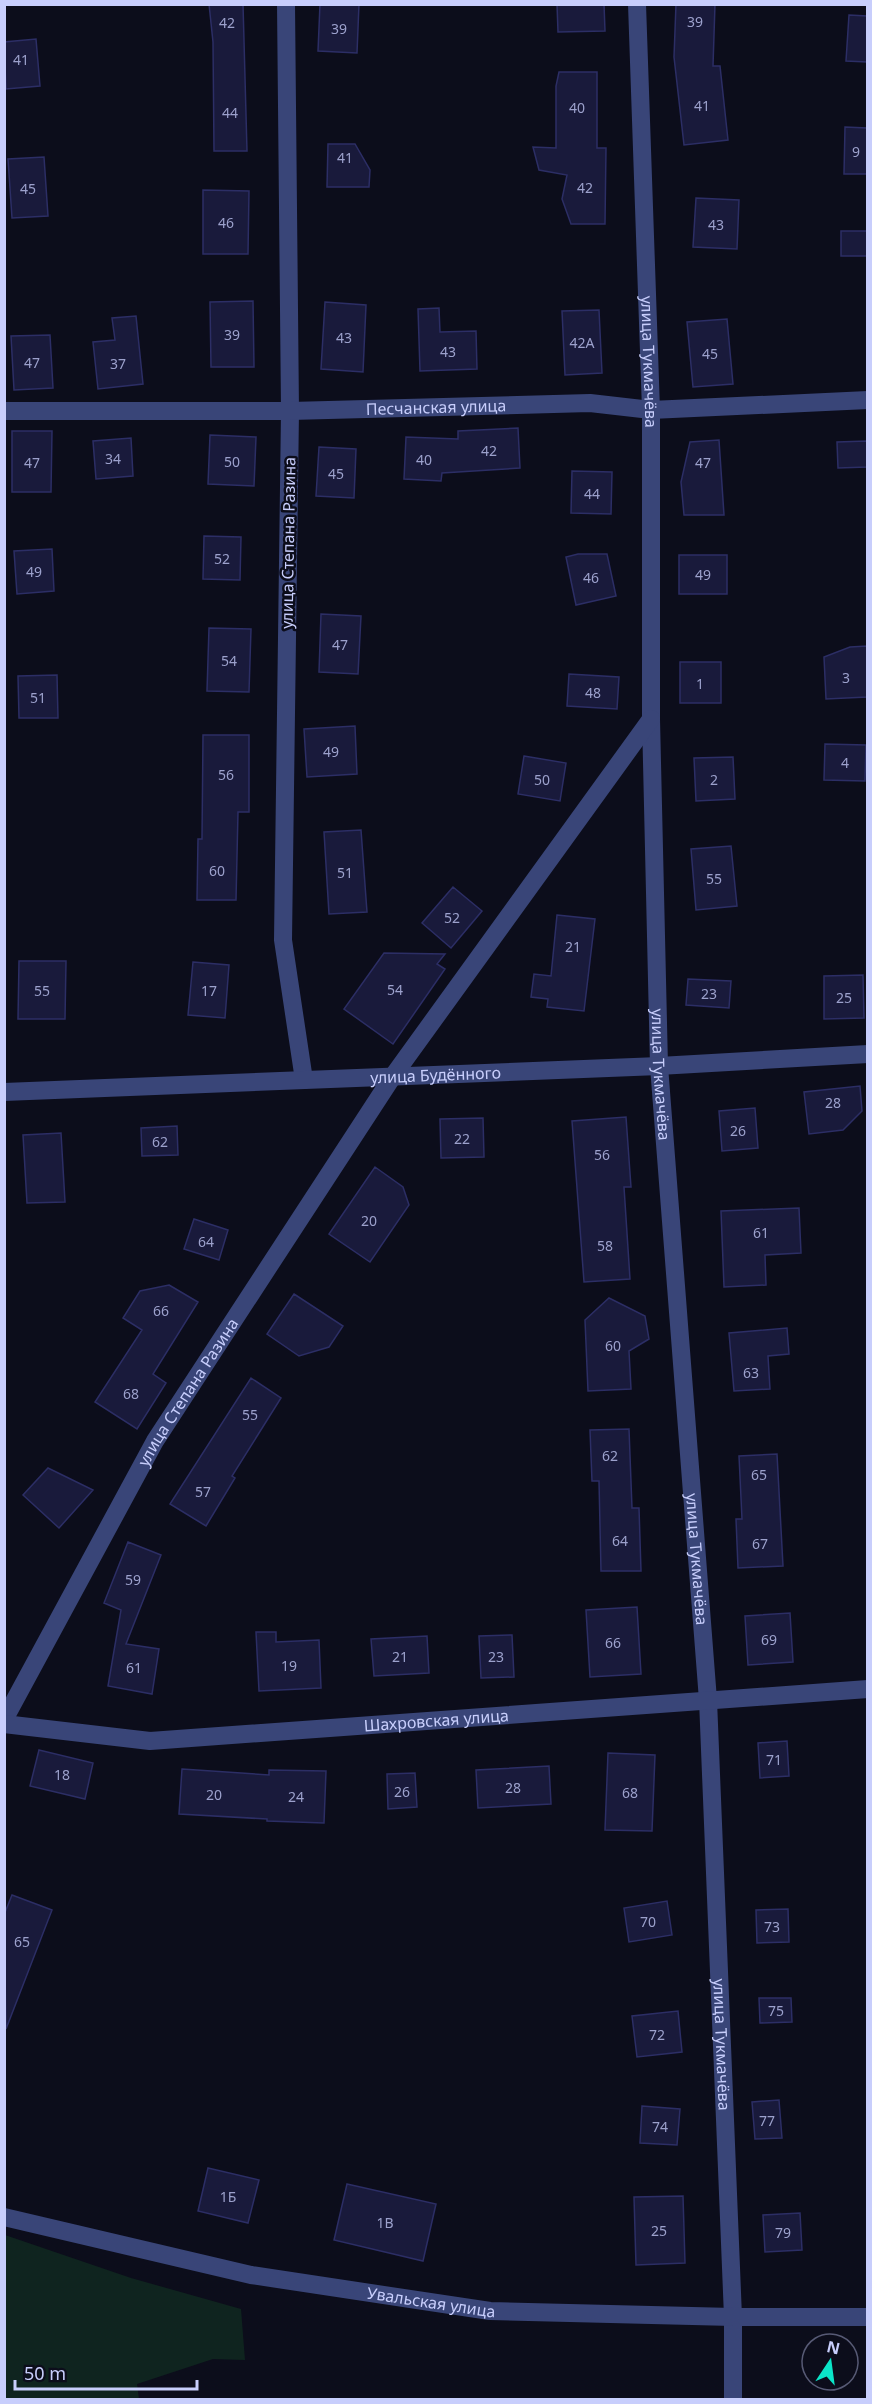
<svg xmlns="http://www.w3.org/2000/svg" width="872" height="2404" viewBox="0 0 872 2404" font-family="'Noto Sans',sans-serif">
	<style>
		.green { fill: #0f241f }
		.building { fill: #191a3b; stroke: #2c2e65; stroke-width: 1.5 }
		.lines { fill: none; stroke-linecap: round; stroke-linejoin: round }
		.minor { stroke: #394578; stroke-width: 18 }
		.labels { text-anchor: middle; dominant-baseline: central; stroke-width: 5; stroke-linejoin: round; paint-order: stroke }
		.number-label { font-size: 14px; fill: #9ca1cc }
		.street-label { font-size: 16px; fill: #c8cefc; stroke: #0c0d1b }
	</style>
	<rect width="100%" height="100%" fill="#0c0d1b"/>
	<path class="green" d="M5 2235 131 2278 241 2309 245 2360 213 2359 137 2384 139 2399H5Z"/>
	<path class="building" d="M209 4H243L247 151H214L213 42Z
		M320 4H359L357 53 318 51Z
		M557 4H604L605 31 558 32Z
		M676 4H715L713 66H720L728 140 684 145 674 57Z
		M849 15 867 16V62L846 61Z
		M36 39 40 86 6 89 4 42Z
		M559 72H597V148H606L605 224H571L562 199 567 175 539 170 533 147 556 148V86Z
		M845 127 867 128V174H844Z
		M328 144H355L370 170 369 187H327Z
		M44 157 48 216 12 218 8 159Z
		M203 190 249 191 248 254H203Z
		M696 198 739 200 737 249 693 247Z
		M841 231H867V256H841Z
		M253 301 254 367H211L210 302Z
		M325 302 366 305 363 372 321 369Z
		M439 308 440 332 476 331 477 369 420 371 418 309Z
		M599 310 602 373 565 375 562 311Z
		M136 316 143 384 98 389 93 342 115 340 112 318Z
		M727 319 733 384 693 387 687 322Z
		M50 335 53 388 14 390 11 336Z
		M518 428 520 468 442 473 441 481 404 479 406 437 458 439V431Z
		M12 431H52L51 492H12Z
		M210 435 256 437 254 486 208 484Z
		M131 438 133 476 96 479 93 441Z
		M719 440 724 515H684L681 482 690 442Z
		M867 441V467L838 468 837 442Z
		M319 447 356 449 354 498 316 496Z
		M572 471 612 472 611 514 571 513Z
		M204 536 241 537 240 580 203 579Z
		M52 549 54 591 17 594 14 551Z
		M578 554H607L616 596 576 605 566 557Z
		M679 555H727V594H679Z
		M321 614 361 616 358 674 319 672Z
		M209 628 251 629 249 692 207 691Z
		M867 646V697L826 699 824 657 850 647Z
		M680 662H721V703H680Z
		M569 674 619 677 617 709 567 706Z
		M57 675 58 718H19L18 676Z
		M355 726 357 774 307 777 304 729Z
		M203 735H249V812H238L236 900H197L198 839H202Z
		M825 744 866 745 865 781 824 780Z
		M524 756 566 763 560 801 518 794Z
		M733 757 735 799 696 801 694 758Z
		M361 830 367 912 329 914 324 832Z
		M731 846 737 906 696 910 691 849Z
		M453 887 482 911 451 948 422 923Z
		M557 915 595 919 584 1011 547 1007 548 999 531 997 534 974 551 976Z
		M384 953 445 954 437 964 445 969 393 1044 344 1009Z
		M19 961H66L65 1019H18Z
		M193 962 229 965 225 1018 188 1015Z
		M863 975 864 1018 824 1019V976Z
		M688 979 731 981 729 1008 686 1005Z
		M860 1086 862 1111 843 1130 809 1134 804 1092Z
		M755 1108 758 1148 722 1151 719 1111Z
		M626 1117 631 1187H624L630 1279 584 1282 572 1121Z
		M483 1118 484 1157 441 1158 440 1119Z
		M177 1126 178 1155 142 1156 141 1128Z
		M61 1133 65 1202 27 1203 23 1135Z
		M375 1167 403 1187 409 1205 370 1262 329 1234Z
		M799 1208 801 1253 765 1255 766 1285 724 1287 721 1211Z
		M194 1219 228 1230 219 1260 184 1249Z
		M169 1285 198 1302 153 1374 166 1383 137 1429 95 1402 142 1330 123 1318 140 1291Z
		M294 1294 343 1326 329 1347 299 1356 267 1334Z
		M609 1298 645 1316 649 1339 629 1351 631 1389 588 1391 585 1320Z
		M787 1328 789 1354 768 1356 770 1389 734 1391 729 1333Z
		M251 1378 281 1398 232 1476 235 1478 206 1526 170 1504Z
		M629 1429 632 1508H639L641 1571H601L599 1481H592L590 1430Z
		M777 1454 783 1566 738 1568 736 1519H742L739 1456Z
		M48 1468 93 1490 59 1528 23 1495Z
		M128 1542 161 1555 126 1644 159 1649 152 1694 108 1686 121 1610 104 1603Z
		M637 1607 641 1674 590 1677 586 1610Z
		M790 1613 793 1662 748 1665 745 1616Z
		M256 1632H276V1642L319 1640 321 1688 259 1691Z
		M512 1635 514 1677 481 1678 479 1636Z
		M427 1636 429 1673 374 1676 371 1639Z
		M787 1741 789 1776 760 1778 758 1743Z
		M39 1750 93 1763 85 1799 30 1786Z
		M608 1753 655 1755 652 1831 605 1830Z
		M549 1766 551 1804 478 1808 476 1770Z
		M182 1769 269 1775V1770L326 1771 324 1823 267 1821V1819L179 1814Z
		M415 1773 417 1807 388 1809 387 1774Z
		M12 1895 52 1910 6 2029 4 1915Z
		M667 1901 672 1935 629 1942 624 1908Z
		M788 1909 789 1942 757 1943 756 1910Z
		M759 1998H791L792 2022 760 2023Z
		M678 2011 682 2052 637 2057 632 2016Z
		M779 2100 782 2138 755 2139 752 2102Z
		M642 2106 680 2109 677 2145 640 2143Z
		M208 2168 259 2180 248 2223 198 2211Z
		M347 2184 436 2204 423 2261 334 2240Z
		M683 2196 685 2263 636 2265 634 2197Z
		M800 2213 802 2250 765 2252 763 2215Z"/>
	<g class="lines">
		<g class="minor">
			<path d="M286 4 290 411 283 940 304 1080"/>
			<path id="s1" d="M637 4 651 410V719L659 1066 708 1700 733 2317V2400"/>
			<path id="s2" d="M4 411H290L590 403 651 410 868 400"/>
			<path id="s3" d="M4 1092 659 1066 868 1054"/>
			<path id="s4" d="M4 1720 155 1441 393 1076 651 719"/>
			<path id="s5" d="M4 1724 150 1741 868 1689"/>
			<path id="s6" d="M4 2217 251 2275 490 2311 733 2317H868"/>
		</g>
	</g>
	<g class="labels">
		<g class="number-label">
			<text x="695" y="21">39</text>
			<text x="227" y="22">42</text>
			<text x="339" y="28">39</text>
			<text x="21" y="59">41</text>
			<text x="702" y="105">41</text>
			<text x="577" y="107">40</text>
			<text x="230" y="112">44</text>
			<text x="856" y="151">9</text>
			<text x="345" y="157">41</text>
			<text x="585" y="187">42</text>
			<text x="28" y="188">45</text>
			<text x="226" y="222">46</text>
			<text x="716" y="224">43</text>
			<text x="232" y="334">39</text>
			<text x="344" y="337">43</text>
			<text x="582" y="342">42А</text>
			<text x="448" y="351">43</text>
			<text x="710" y="353">45</text>
			<text x="32" y="362">47</text>
			<text x="118" y="363">37</text>
			<text x="489" y="450">42</text>
			<text x="113" y="458">34</text>
			<text x="424" y="459">40</text>
			<text x="232" y="461">50</text>
			<text x="32" y="462">47</text>
			<text x="703" y="462">47</text>
			<text x="336" y="473">45</text>
			<text x="592" y="493">44</text>
			<text x="222" y="558">52</text>
			<text x="34" y="571">49</text>
			<text x="703" y="574">49</text>
			<text x="591" y="577">46</text>
			<text x="340" y="644">47</text>
			<text x="229" y="660">54</text>
			<text x="846" y="677">3</text>
			<text x="700" y="683">1</text>
			<text x="593" y="692">48</text>
			<text x="38" y="697">51</text>
			<text x="331" y="751">49</text>
			<text x="845" y="762">4</text>
			<text x="226" y="774">56</text>
			<text x="542" y="779">50</text>
			<text x="714" y="779">2</text>
			<text x="217" y="870">60</text>
			<text x="345" y="872">51</text>
			<text x="714" y="878">55</text>
			<text x="452" y="917">52</text>
			<text x="573" y="946">21</text>
			<text x="395" y="989">54</text>
			<text x="42" y="990">55</text>
			<text x="209" y="990">17</text>
			<text x="709" y="993">23</text>
			<text x="844" y="997">25</text>
			<text x="833" y="1102">28</text>
			<text x="738" y="1130">26</text>
			<text x="462" y="1138">22</text>
			<text x="160" y="1141">62</text>
			<text x="602" y="1154">56</text>
			<text x="369" y="1220">20</text>
			<text x="761" y="1232">61</text>
			<text x="206" y="1241">64</text>
			<text x="605" y="1245">58</text>
			<text x="161" y="1310">66</text>
			<text x="613" y="1345">60</text>
			<text x="751" y="1372">63</text>
			<text x="131" y="1393">68</text>
			<text x="250" y="1414">55</text>
			<text x="610" y="1455">62</text>
			<text x="759" y="1474">65</text>
			<text x="203" y="1491">57</text>
			<text x="620" y="1540">64</text>
			<text x="760" y="1543">67</text>
			<text x="133" y="1579">59</text>
			<text x="769" y="1639">69</text>
			<text x="613" y="1642">66</text>
			<text x="400" y="1656">21</text>
			<text x="496" y="1656">23</text>
			<text x="289" y="1665">19</text>
			<text x="134" y="1667">61</text>
			<text x="774" y="1759">71</text>
			<text x="62" y="1774">18</text>
			<text x="513" y="1787">28</text>
			<text x="402" y="1791">26</text>
			<text x="630" y="1792">68</text>
			<text x="214" y="1794">20</text>
			<text x="296" y="1796">24</text>
			<text x="648" y="1921">70</text>
			<text x="772" y="1926">73</text>
			<text x="22" y="1941">65</text>
			<text x="776" y="2010">75</text>
			<text x="657" y="2034">72</text>
			<text x="767" y="2120">77</text>
			<text x="660" y="2126">74</text>
			<text x="228" y="2196">1Б</text>
			<text x="385" y="2222">1В</text>
			<text x="659" y="2230">25</text>
			<text x="783" y="2232">79</text>
		</g>
		<g class="street-label">
			<text stroke="none"><textPath href="#s1" startOffset="358">улица Тукмачёва</textPath></text>
			<text stroke="none"><textPath href="#s2" startOffset="432">Песчанская улица</textPath></text>
			<text transform="translate(288 543) rotate(-89)">улица Степана Разина</text>
			<text stroke="none"><textPath href="#s3" startOffset="432">улица Будённого</textPath></text>
			<text stroke="none"><textPath href="#s1" startOffset="1071">улица Тукмачёва</textPath></text>
			<text stroke="none"><textPath href="#s4" startOffset="376">улица Степана Разина</textPath></text>
			<text stroke="none"><textPath href="#s1" startOffset="1557">улица Тукмачёва</textPath></text>
			<text stroke="none"><textPath href="#s5" startOffset="434">Шахровская улица</textPath></text>
			<text stroke="none"><textPath href="#s1" startOffset="2043">улица Тукмачёва</textPath></text>
			<text stroke="none"><textPath href="#s6" startOffset="436">Увальская улица</textPath></text>
		</g>
	</g>
	<rect width="872" height="2404" fill="none" stroke="#c8cefc" stroke-width="12"/>
	<g transform="translate(830 2362) rotate(13)"><circle r="28" fill="#0c0d1b" stroke="#575a75" stroke-width="1.5"/>
	<path d="M0-4.5L10 22L0 15L-10 22Z" fill="#0be5c8"/>
	<text y="-9" font-size="16" font-weight="bold" text-anchor="middle" fill="#c8cefc">N</text>
	</g>
	<path d="M15 2380v9h182v-9" fill="none" stroke="#c8cefc" stroke-width="3"/>
	<text x="24" y="2380" font-size="18" fill="#c8cefc" stroke="#0c0d1b" stroke-width="4.5" paint-order="stroke">50 m</text>
</svg>
